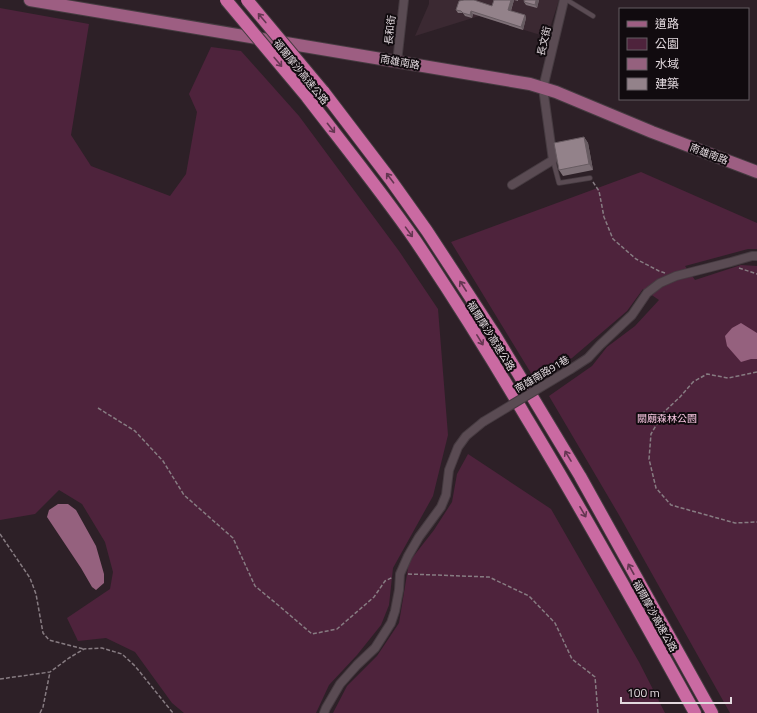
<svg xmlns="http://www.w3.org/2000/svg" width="757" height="713" viewBox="0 0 757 713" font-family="'Titillium Web','Noto Sans TC',sans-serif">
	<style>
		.built { fill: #3b2932 }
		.green { fill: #4e233c }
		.water { fill: #95617e }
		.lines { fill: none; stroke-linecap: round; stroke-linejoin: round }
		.service-casing { stroke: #463b41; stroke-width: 5.5 }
		.minor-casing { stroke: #463b41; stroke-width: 10 }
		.primary-casing { stroke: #463b41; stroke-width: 14 }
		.motorway-casing { stroke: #463b41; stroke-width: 14 }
		.path { stroke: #877c82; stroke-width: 1.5; stroke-dasharray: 4 2; stroke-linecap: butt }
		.service { stroke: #5a4b53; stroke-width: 4 }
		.minor { stroke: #5a4b53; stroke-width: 8 }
		.primary { stroke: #9d5e82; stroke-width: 12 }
		.motorway { stroke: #ca6aa2; stroke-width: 12 }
		.minor-bridge-casing { stroke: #463b41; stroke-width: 10; stroke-linecap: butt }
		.motorway-bridge-casing { stroke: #463b41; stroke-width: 14; stroke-linecap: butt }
		.minor-bridge { stroke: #5a4b53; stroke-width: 8 }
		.motorway-bridge { stroke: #ca6aa2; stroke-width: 12 }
		.wall { fill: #7e7077 }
		.shaded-wall { fill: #675b61 }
		.building { fill: #93828a; stroke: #675b61 }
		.oneway { stroke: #643651 }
		.labels { text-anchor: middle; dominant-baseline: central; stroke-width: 4; stroke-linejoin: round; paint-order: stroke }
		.street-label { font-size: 10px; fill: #e2d9de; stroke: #110b0f }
		.park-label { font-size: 10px; fill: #f7c6e0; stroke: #110b0f }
	</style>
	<rect width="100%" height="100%" fill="#2d2027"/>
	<path class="built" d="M429 0H559L547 37 479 16 415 36 429 4Z"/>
	<path class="green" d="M0 8 89 24 71 135 91 166 170 196 186 174 197 112 189 94 211 47 241 51 299 116 399 251 438 309 448 435 433 496 393 568 389 605 381 625 357 655 329 685 316 713H184L172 703 135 652 106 638 78 641 67 618 110 589 113 572 105 542 82 504 59 490 35 514 0 520Z
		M641 172 757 223V249H748L685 266 695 280 741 265 757 266V713H730L619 515 549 396 592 366 607 347 635 326 659 300 643 289 627 311 572 358 534 378 451 242Z
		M468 454 551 509 639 662 665 713H333L347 686 377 656 399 623 409 562 434 530 452 502 457 474Z"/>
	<path class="water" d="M741 323 757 333V359H751L741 362 727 346 725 336 732 328Z
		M58 504H68L76 510 96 546 104 574V583L96 590 92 587 81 568 47 517 49 510Z"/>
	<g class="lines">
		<g class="service-casing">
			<path id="service" d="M567 0 593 16
				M553 160 559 183 590 178"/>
		</g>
		<g class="minor-casing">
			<path id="minor" d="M397 62 404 0
				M512 185 553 160 543 88 564 0
				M571 369 588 358 600 345 632 315 647 293 660 283 676 276 731 262 752 256H757
				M324 713 326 708 340 684 357 665 375 648 391 623 395 611 399 590 400 574 408 556 419 537 441 507 446 495 449 470 458 447 466 436 483 422"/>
		</g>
		<g class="primary-casing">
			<path id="primary" d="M30 0 530 84 556 92 652 132 757 172"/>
		</g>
		<g class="motorway-casing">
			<path id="motorway" d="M323 91 390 179 427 231 495 335 580 476 712 713
				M307 97C343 144 381 191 415 240 454 298 491 357 526 417 585 514 640 614 695 713"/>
		</g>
		<path class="path" d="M593 182 599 191 604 217 613 239 636 259 659 271 665 273
			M739 268 757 274
			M757 372 728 378 707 374 693 382 680 397 664 412 651 434 649 459 656 488 671 505 735 523 757 522
			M98 408 135 431 163 461 184 495 233 538 255 586 278 605 312 634 337 629 374 597 385 581 393 577
			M0 534 30 578 36 594 43 633 49 640 84 649
			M408 574 489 577 529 596 555 623 572 659 595 677 598 713
			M0 679 50 672 69 658 84 649 102 648 122 654 135 666 173 713
			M40 713 43 707 50 672"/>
		<use href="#service" class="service"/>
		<use href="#minor" class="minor"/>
		<use href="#primary" class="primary"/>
		<use href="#motorway" class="motorway"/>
		<g class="minor-bridge-casing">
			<path id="minor-bridge" d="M483 422 571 369"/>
		</g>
		<g class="motorway-bridge-casing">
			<path id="motorway-bridge" d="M226 0 307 97
				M247 0 323 91"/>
		</g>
		<use href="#minor-bridge" class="minor-bridge"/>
		<use href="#motorway-bridge" class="motorway-bridge"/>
	</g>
	<path class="wall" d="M494 0H518V1L514 0 511 11 525 15 526 18 523 30 473 14 472 18 465 16 463 13H458L456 10 492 6Z
		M523 0H539L537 8 526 5 524 2 525 1Z
		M584 137 588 143 593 170 563 176 559 170Z"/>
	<path class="shaded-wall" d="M511 0H514L510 13 508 10Z
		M536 0H539L537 8 535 5Z
		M471 11 473 14 472 18 470 15Z
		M525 15 526 18 523 30 521 27Z
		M584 137 588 143 593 170 589 164Z"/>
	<path class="building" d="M464 0H474L492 6 494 0H511L508 10 525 15 521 27 471 11 470 15 463 13 461 11 456 10 459 1Z
		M525 0H536L535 5 524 2Z
		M584 137 589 164 559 170 554 143Z"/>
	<defs><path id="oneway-shaft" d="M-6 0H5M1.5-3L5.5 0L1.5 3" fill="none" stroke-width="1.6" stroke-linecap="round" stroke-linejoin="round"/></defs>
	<g class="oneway">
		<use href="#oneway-shaft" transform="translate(262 18) rotate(-130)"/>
		<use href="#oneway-shaft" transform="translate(278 62) rotate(50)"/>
		<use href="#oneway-shaft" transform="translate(331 128) rotate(52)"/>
		<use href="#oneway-shaft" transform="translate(390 178) rotate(-127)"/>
		<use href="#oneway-shaft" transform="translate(409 232) rotate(54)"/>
		<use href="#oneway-shaft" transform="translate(463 286) rotate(-123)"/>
		<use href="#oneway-shaft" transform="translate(480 340) rotate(58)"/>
		<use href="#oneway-shaft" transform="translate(568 456) rotate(-121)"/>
		<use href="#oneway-shaft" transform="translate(583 512) rotate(60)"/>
		<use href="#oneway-shaft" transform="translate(631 569) rotate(-119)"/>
	</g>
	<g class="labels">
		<g class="street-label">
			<text transform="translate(390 30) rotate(-83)">長和街</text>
			<text transform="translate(544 41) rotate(-77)">長文街</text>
			<text transform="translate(400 62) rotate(10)">南雄南路</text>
			<text transform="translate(301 72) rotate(51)">福爾摩沙高速公路</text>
			<text transform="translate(709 154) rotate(21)">南雄南路</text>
			<text transform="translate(491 336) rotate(58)">福爾摩沙高速公路</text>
			<text transform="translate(542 374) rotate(-31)">南雄南路91巷</text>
			<text transform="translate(655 616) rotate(61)">福爾摩沙高速公路</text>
		</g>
		<g class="park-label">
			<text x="667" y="418">關廟森林公園</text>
		</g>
	</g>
	<rect x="619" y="8" width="130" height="92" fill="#110b0f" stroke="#655d62"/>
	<rect x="627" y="21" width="20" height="6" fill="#9d5e82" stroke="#655d62"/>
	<text x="655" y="28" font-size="12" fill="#e2d9de">道路</text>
	<rect x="627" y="38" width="20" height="12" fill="#4e233c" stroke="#655d62"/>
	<text x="655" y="48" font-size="12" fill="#e2d9de">公園</text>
	<rect x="627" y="58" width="20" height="12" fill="#95617e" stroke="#655d62"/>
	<text x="655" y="68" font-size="12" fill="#e2d9de">水域</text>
	<rect x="627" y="78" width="20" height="12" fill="#93828a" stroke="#655d62"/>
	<text x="655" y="88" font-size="12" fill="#e2d9de">建築</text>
	<path d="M621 697v6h110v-6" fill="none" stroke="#e2d9de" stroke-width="2"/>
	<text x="627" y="697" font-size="12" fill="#e2d9de" stroke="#110b0f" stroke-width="3" paint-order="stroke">100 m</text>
</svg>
